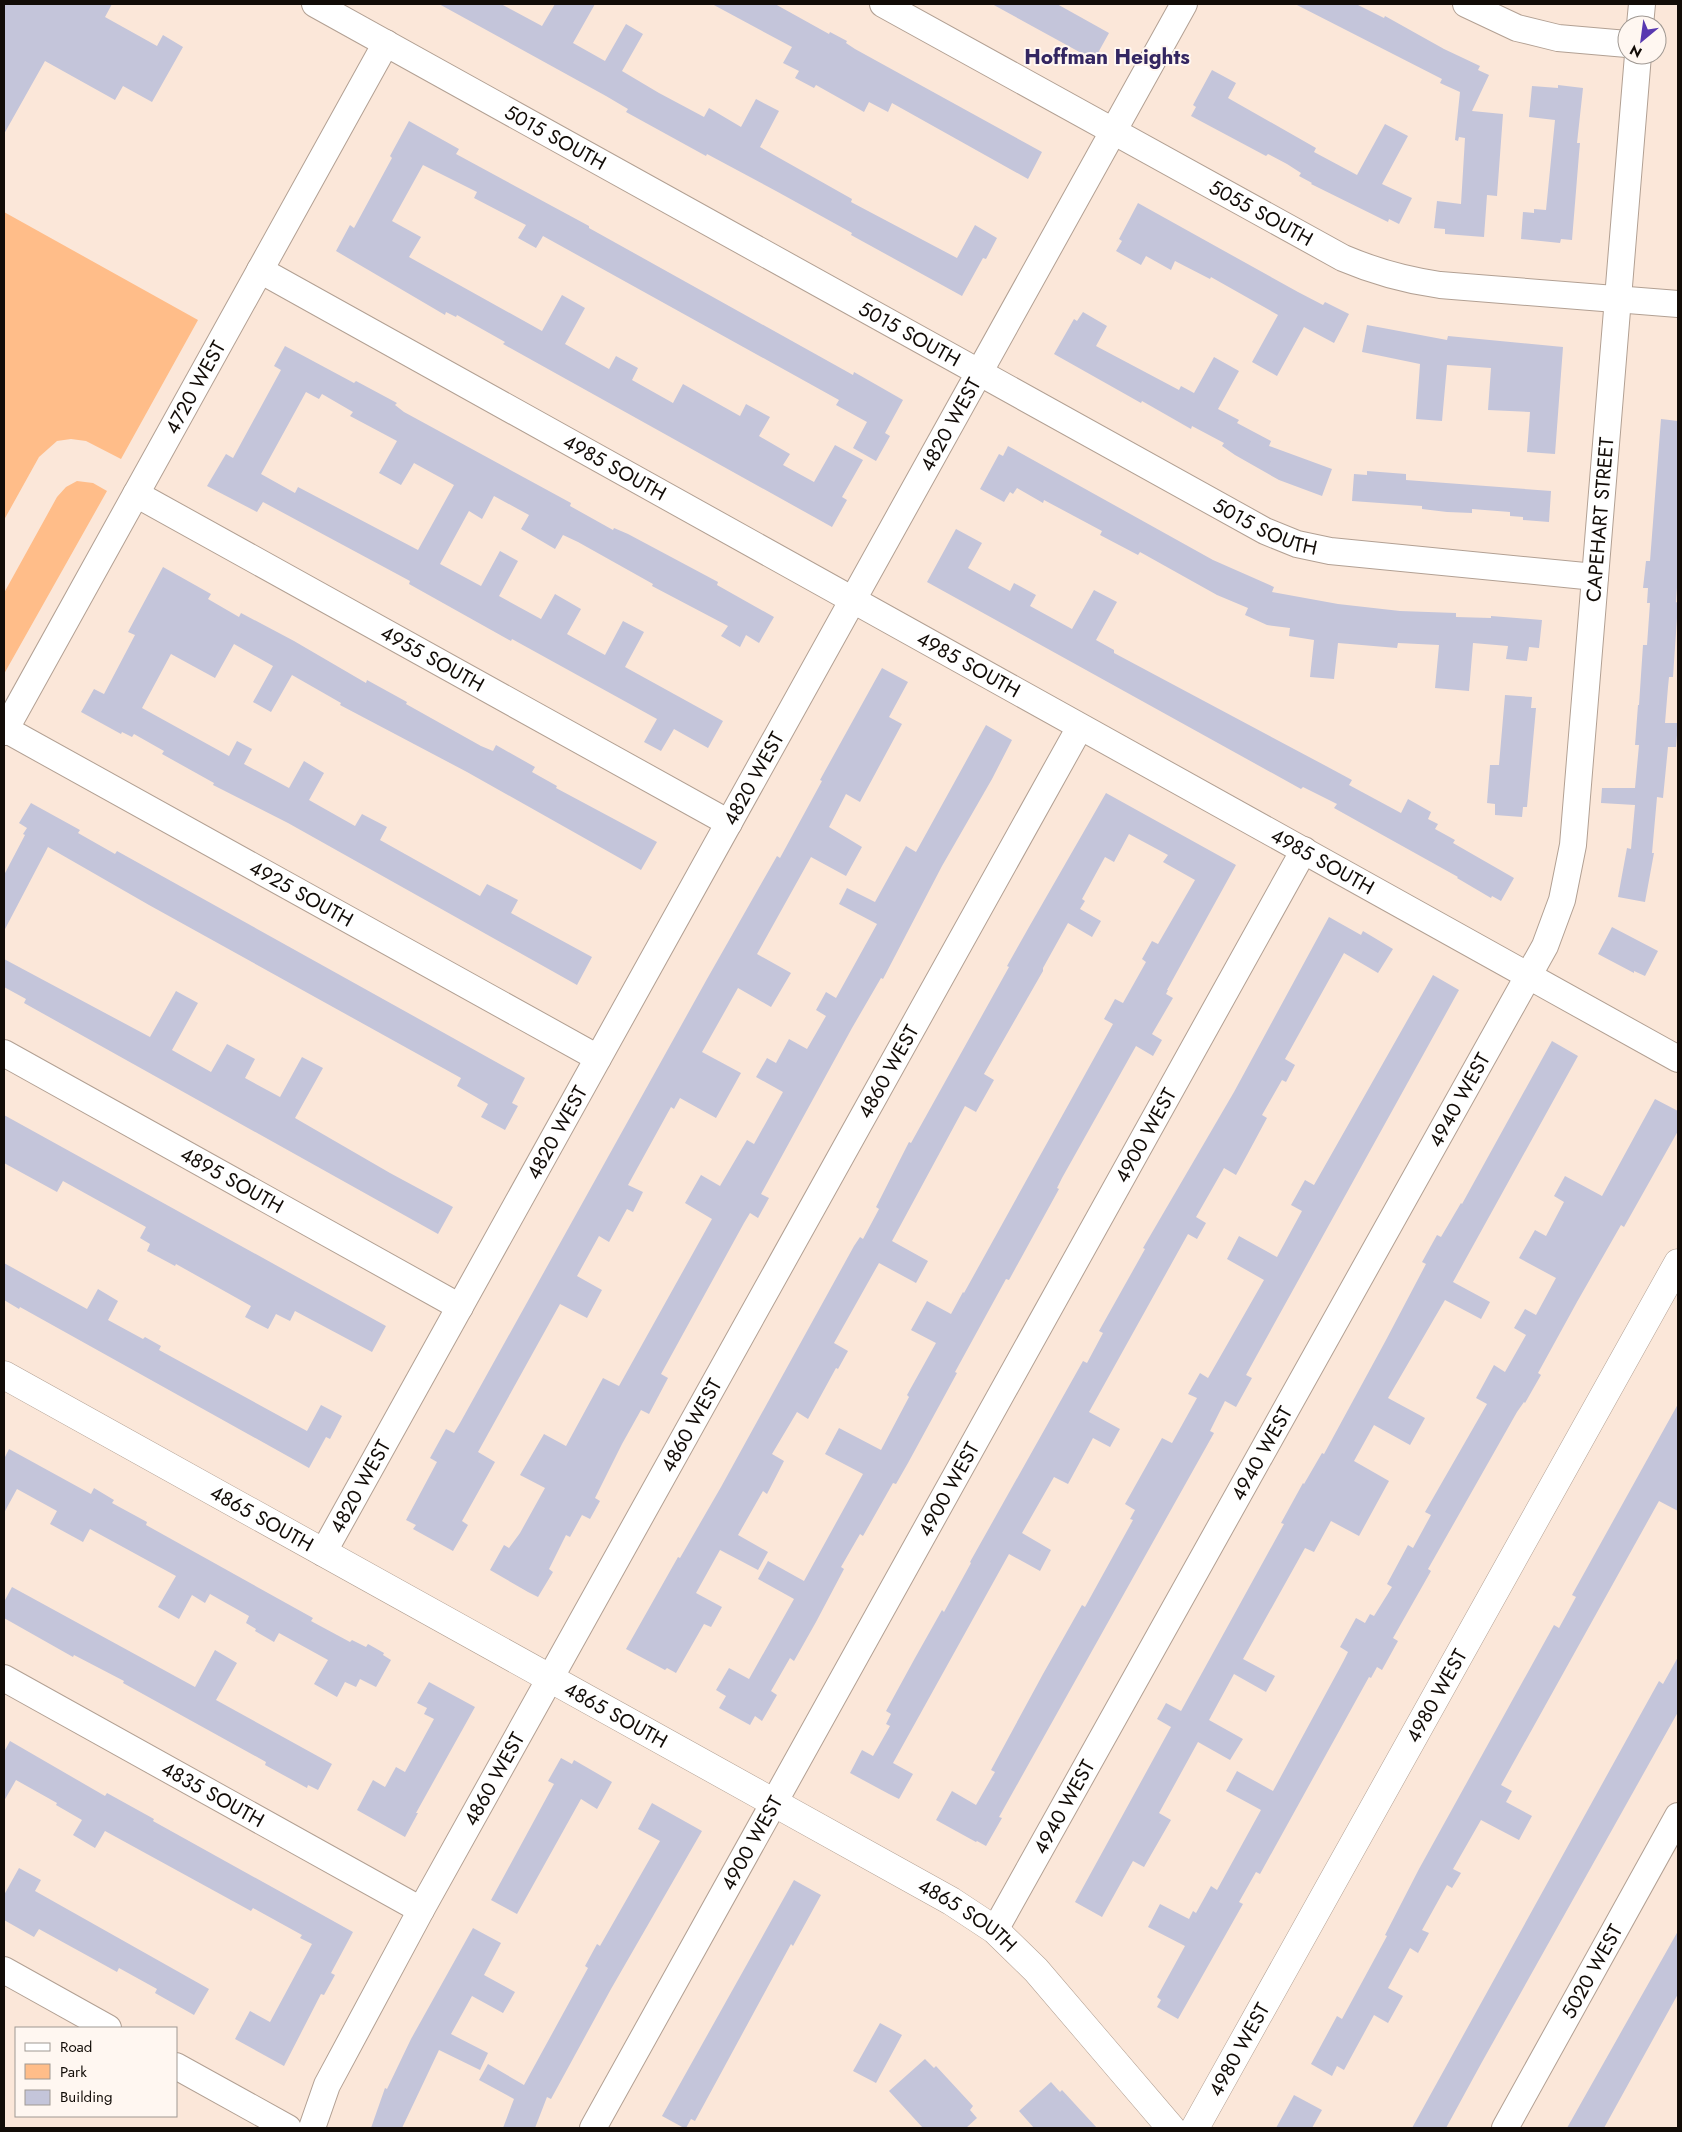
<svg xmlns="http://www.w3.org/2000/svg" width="1682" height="2132" viewBox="0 0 1682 2132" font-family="Jost,sans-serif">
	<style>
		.green { fill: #ffbd89 }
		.building { fill: #c4c5da; fill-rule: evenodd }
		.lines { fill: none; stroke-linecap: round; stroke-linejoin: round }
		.street-casing { stroke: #b2a093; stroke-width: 28 }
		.secondary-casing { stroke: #b2a093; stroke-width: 29 }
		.street { stroke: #fff; stroke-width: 26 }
		.secondary { stroke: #fff; stroke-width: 28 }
		.labels { text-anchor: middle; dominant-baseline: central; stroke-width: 4; stroke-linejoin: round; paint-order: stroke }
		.street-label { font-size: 20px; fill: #120c07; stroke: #fff7f1 }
		.neighbourhood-label { font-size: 21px; font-weight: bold; fill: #332661; stroke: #fff7f1 }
	</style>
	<rect width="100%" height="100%" fill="#fbe7d9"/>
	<path class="green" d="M4 212 198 320 121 459 86 441 71 439 57 441 39 457 4 520Z
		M77 481 93 483 107 491 4 674V593L57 497 66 487Z"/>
	<path class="building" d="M4 4H112L105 17 157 46 163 35 183 47 152 102 123 86 115 100 45 61 4 134Z
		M439 4H501L542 26 555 4H595L573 43 605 61 626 24 643 34 622 71 659 93 704 117 709 108 741 127 756 99 779 111 760 147 852 199 851 202 957 258 975 225 997 238 986 259 983 258 962 296 851 235 852 233 776 191 707 154 706 156 626 112 628 109 606 96Z
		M712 4H775L829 34 830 32 847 41 846 43 855 49 1042 152 1028 179 892 103 888 112 869 102 864 112 816 85 814 88 795 78 799 71 783 63 792 47Z
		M992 4H1057L1109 33 1094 60Z
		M1295 4H1356L1384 18 1385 16 1444 49 1480 66 1478 70 1489 75 1472 111 1503 114 1497 196 1487 195 1484 237 1445 234V229L1434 228 1437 201 1461 204 1465 138 1459 137 1458 141 1455 140 1460 92 1440 83 1442 79Z
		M1212 70 1236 83 1228 98 1316 148 1314 152 1357 175 1385 124 1408 136 1382 184 1412 198 1399 224 1389 219 1388 222 1311 184 1312 183 1299 176 1301 173 1287 164 1268 154 1266 156 1191 116 1196 107 1193 105Z
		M1558 85 1583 88 1577 143H1580L1579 154 1572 240 1561 239 1560 243 1521 239 1523 212 1534 213V209L1546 210 1555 120 1529 117 1532 86 1558 88Z
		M409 121 459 149 456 154 589 226V228L853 375 854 372 903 400 885 433 890 436 876 461 853 448 867 422 836 405 839 400 543 236 536 248 518 238 526 225 474 198 477 192 423 165 392 221 421 237 409 257 542 331 562 295 585 308 565 344 609 369 616 356 638 368 632 380 673 403 683 384 740 416 746 404 770 417 759 436 790 454 783 465 814 482 835 445 863 460 842 497 847 500 832 527 503 344 505 342 457 315 456 317 446 312 445 315 336 251 350 225 354 228 392 158 390 156Z
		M1138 203 1298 292 1323 305 1325 302 1349 314 1334 343 1304 327 1277 376 1252 362 1278 315 1211 277 1210 279 1175 261 1171 270 1146 256 1141 265 1116 251 1122 241 1119 239Z
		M1083 312 1107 326 1096 346 1179 390 1181 386 1194 393 1214 357 1239 371 1218 409 1239 420 1237 423 1271 441 1269 446 1332 469 1322 496 1279 480 1235 455 1222 446 1224 443 1192 426 1191 429 1142 401 1141 403 1054 354 1074 319 1077 321Z
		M1367 325 1447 340 1448 336 1563 347 1555 454 1527 452 1530 412 1488 410 1491 368 1447 365 1442 421 1416 419 1420 364 1362 352Z
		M285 346 354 383 356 381 397 403 395 405 404 412 571 503 570 506 613 530 614 528 628 534 718 582 717 585 774 617 759 643 746 635 740 647 721 636 728 626 652 586 653 584 578 542 563 535 555 549 521 529 529 515 494 496 482 519 469 511 440 564 481 586 500 551 518 561 499 596 541 619 555 594 581 609 567 634 605 655 623 621 644 632 625 667 723 721 708 748 674 729 661 751 644 742 657 719 512 639 511 641 409 584 410 581 263 502 257 512 207 486 226 454 233 458 281 370 274 366ZM306 392 319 399 322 394 353 412 350 416 397 441 379 473 401 485 414 463 454 485 418 550 298 487 295 493 261 474Z
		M1661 419 1678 421V573L1676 602 1678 603 1673 677H1669L1668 687 1665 723H1678L1676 747H1668L1663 798 1657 797 1652 853H1654L1645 902 1618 897 1627 848 1631 849 1635 805 1601 803 1602 788H1635L1639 745H1635L1638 705H1639L1643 645H1647L1650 603H1647L1648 588H1643L1646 561H1650Z
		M1008 446 1213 560 1274 587 1272 592 1338 604 1400 611 1456 613V617L1491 618V616L1542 620 1539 648 1529 647 1527 661 1506 659 1508 646 1473 643 1469 691 1435 688 1439 645 1398 643 1397 648 1338 643 1334 679 1310 677 1314 640 1289 636 1290 628 1267 625 1245 615 1248 608 1217 595 1140 552 1138 555 1100 535 1102 531 1044 500 1043 503 1017 488 1013 494 1010 492 1004 502 980 489 999 454 1003 456Z
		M1367 471 1406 474V480L1551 491 1549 522 1523 520V517L1510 516V512L1472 509V513L1447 512 1422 509V506L1352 501 1354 474 1367 475Z
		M956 529 982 543 968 568 1010 591 1014 583 1036 595 1030 606 1072 629 1094 590 1117 602 1096 640 1114 650V653L1326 766 1352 780 1349 785 1401 813 1408 799 1431 812 1428 819 1438 824 1435 829 1455 840 1453 843 1514 878 1501 901 1492 896 1491 898 1457 878 1458 877 1334 808 1337 804 1303 787 1301 789 927 582Z
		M163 567 211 594 208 599 239 617 241 613 294 641 366 683 367 680 407 702 406 704 481 746 493 751 496 745 535 767 532 772 557 786 556 788 657 842 641 870 467 772 340 705 341 703 292 675 271 712 253 702 273 666 234 644 215 678 171 654 142 708 229 756 237 741 252 749 244 764 289 788 304 761 324 773 309 800 355 826 362 814 387 827 380 840 480 896 487 884 518 900 511 913 592 957 577 985 288 823 213 785 214 783 162 754 164 751 134 734 132 737 122 732 121 734 81 712 94 689 104 694 135 635 128 632Z
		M882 668 908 682 889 717 902 724 860 802 846 794 829 827 862 847 846 876 811 857 757 954 791 973 771 1007 738 988 702 1052 741 1073 716 1118 680 1098 674 1109 671 1107 628 1185 643 1192 633 1212 627 1209 609 1242 599 1236 577 1276 602 1290 587 1318 560 1304 478 1452 495 1462 462 1521 468 1525 453 1551 413 1529 416 1525 406 1520 437 1462 430 1458 446 1429 454 1433 460 1423 707 979 777 856 780 858 822 781 820 780Z
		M1505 695 1532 697 1531 708H1536L1527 807H1523L1522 817 1495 815V804L1487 803 1490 765H1499Z
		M986 725 1012 740 992 779 942 866 883 979 881 978 852 1028 761 1194 769 1198 758 1218 750 1213 744 1223 661 1374 668 1378 649 1414 641 1410 622 1444 595 1498 600 1501 590 1519 582 1515 570 1537 566 1535 549 1569 553 1572 538 1597 528 1592 490 1570 504 1545 509 1548 520 1533 545 1488 520 1475 544 1434 566 1446 603 1378 619 1386 712 1219 685 1203 701 1175 720 1186 747 1140 754 1144 783 1092 756 1077 767 1058 776 1063 789 1039 807 1049 826 1016 816 1010 826 992 836 998 877 924 839 904 847 888 875 902 906 846 916 852Z
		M1106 793 1236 865 1167 990H1168L1166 994 1173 998 1152 1034 1162 1040 1153 1056 1136 1046 1062 1178 1057 1188 1059 1189 1009 1280 1006 1279 955 1372 957 1373 908 1463 896 1484 893 1483 863 1536 860 1534 841 1567 844 1569 816 1622 794 1661 790 1658 771 1691 777 1695 762 1721 755 1716 750 1725 719 1708 726 1696 716 1690 729 1668 749 1679 794 1599 758 1579 768 1561 804 1581 863 1474 825 1454 839 1428 881 1450 909 1397 907 1395 936 1343 911 1330 927 1301 951 1314 963 1292 964 1293 1113 1024 1104 1019 1115 999 1123 1003 1146 962 1142 959 1152 941 1158 944 1195 880 1163 862 1168 855 1129 834 1114 862 1105 857 1082 899 1085 901 1080 909 1101 921 1092 937 1068 923 1043 968V971L984 1074 994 1080 976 1112 965 1106 892 1241 928 1261 916 1283 879 1263 834 1343 848 1351 838 1369 836 1368 808 1419 797 1412 772 1454 784 1461 767 1494 763 1491 738 1535 768 1552 758 1570 720 1550 696 1593 722 1607 711 1627 704 1624 676 1673 667 1668 665 1670 626 1649 678 1557 680 1558 721 1487 854 1246 860 1237 863 1239 879 1209 876 1207 909 1142 911 1143 1009 967 1007 966 1029 927Z
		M31 803 80 830 78 833 115 854 117 851 525 1078 512 1103 518 1106 505 1130 481 1117 488 1104 457 1086 461 1078 149 905 48 847 4 931V875L25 835 23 834 27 828 19 823Z
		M1329 917 1361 935 1363 931 1393 949 1378 973 1344 953 1285 1059 1295 1065 1286 1082 1282 1080 1262 1115 1267 1118 1247 1155 1236 1175 1224 1168 1196 1217 1206 1223 1197 1239 1188 1234 1089 1412 1120 1429 1110 1447 1093 1438 1068 1484 1054 1477 1022 1533 1051 1550 1040 1571 1009 1554 893 1763 913 1774 899 1799 889 1794 850 1773 862 1750 873 1756 890 1726 886 1724 891 1714 886 1711 915 1658 942 1610 944 1612 971 1563 970 1562 1083 1361 1087 1363 1103 1333 1099 1331 1145 1249 1143 1248 1234 1092Z
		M1612 927 1658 951 1645 976 1634 971V973L1598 954Z
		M4 959 150 1037 176 991 198 1003 172 1050 211 1072 227 1044 255 1059 245 1078 280 1097 302 1057 323 1068 295 1118 390 1173 453 1207 438 1234 24 1003 26 999 4 987Z
		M1433 975 1459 990 1257 1355 1246 1375 1252 1378 1236 1407 1225 1401 1210 1431 1214 1433 999 1817 1002 1818 986 1846 977 1841 976 1842 936 1820 952 1791 976 1805 995 1772 991 1770 1043 1674 1082 1605 1085 1607 1133 1520 1130 1519 1135 1510 1125 1504 1162 1438 1172 1443 1197 1398 1188 1394 1200 1373 1208 1378 1264 1280 1227 1259 1239 1236 1277 1257 1302 1211 1291 1205 1305 1180 1314 1185Z
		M1552 1041 1578 1056 1453 1282 1490 1302 1481 1319 1445 1300 1388 1398 1425 1418 1410 1445 1374 1425 1354 1461 1389 1481 1359 1536 1331 1521 1314 1552 1305 1548 1243 1659 1275 1676 1266 1692 1234 1674 1209 1720 1243 1739 1230 1760 1198 1742 1159 1813 1171 1820 1144 1867 1133 1861 1102 1917 1075 1902 1171 1727 1157 1719 1166 1703 1181 1711 1284 1524 1281 1523 1303 1483 1304 1484 1322 1453 1324 1454 1386 1340 1426 1264 1422 1262 1437 1235 1441 1237 1461 1203 1462 1204Z
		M1655 1099 1678 1111V1131L1624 1227 1621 1225 1577 1302 1538 1373 1541 1375 1525 1403 1524 1402 1517 1412 1428 1569 1431 1571 1393 1638 1398 1641 1382 1670 1377 1667 1371 1678 1369 1677 1260 1874 1256 1872 1239 1902 1243 1904 1178 2019 1157 2007 1161 2000 1157 1997 1185 1946 1148 1927 1160 1904 1189 1919 1193 1911 1196 1913 1211 1886 1217 1890 1261 1810 1226 1791 1237 1771 1273 1791 1343 1662 1348 1652 1340 1647 1356 1618 1365 1623 1370 1614 1374 1616 1392 1587 1387 1584 1408 1545 1413 1548 1431 1515 1425 1512 1487 1404 1476 1398 1494 1365 1505 1372 1526 1335 1514 1328 1525 1309 1536 1315 1556 1278 1519 1258 1535 1230 1546 1236 1564 1202 1554 1196 1565 1176 1602 1196Z
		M4 1115 386 1326 372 1352 295 1311 290 1321 276 1314 268 1329 245 1317 251 1306 176 1264 175 1266 147 1251 150 1244 140 1238 146 1227 63 1181 57 1192 4 1163Z
		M4 1263 87 1309 98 1289 118 1301 108 1320 143 1339 145 1337 161 1346 159 1350 307 1431 321 1405 342 1416 330 1439 326 1437 309 1468 20 1307 19 1309 4 1300Z
		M1678 1404V1511L1659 1501 1501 1785 1512 1791 1506 1802 1532 1816 1519 1840 1481 1820 1453 1869 1461 1873 1452 1888 1447 1885 1422 1930 1429 1933 1418 1953 1410 1948 1388 1988 1403 1996 1388 2023 1374 2015 1344 2070 1337 2066 1332 2076 1311 2064 1337 2016 1342 2019 1387 1936 1385 1935 1419 1869 1554 1625 1559 1628 1576 1597 1572 1595Z
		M9 1449 91 1494 94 1488 114 1500 112 1503 147 1522 146 1525 313 1618 311 1621 350 1642 352 1640 366 1647 368 1644 384 1653 383 1655 391 1660 376 1687 360 1679 356 1687 345 1682 337 1697 314 1684 328 1660 279 1633 274 1642 255 1631 256 1629 246 1623 249 1616 210 1594 205 1603 192 1595 179 1619 158 1607 176 1576 90 1529 83 1542 50 1524 57 1511 17 1489 4 1513V1459Z
		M12 1587 195 1687 215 1650 237 1663 216 1700 332 1764 318 1790 308 1785 307 1788 265 1765 266 1762 123 1683 124 1681 74 1655 73 1657 4 1618V1602Z
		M1678 1657V1712L1482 2062 1446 2128H1412L1659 1681 1663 1684Z
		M429 1682 475 1707 416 1813H418L405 1837 357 1810 373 1780 385 1787 396 1767 405 1772 434 1719 424 1714 427 1708 417 1703Z
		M10 1741 105 1796 107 1793 154 1819 153 1821 189 1841 353 1932 331 1973 335 1975 324 1995 321 1994 284 2066 235 2039 250 2011 270 2022 312 1944 300 1938 302 1935 253 1908 251 1911 105 1831 95 1848 73 1835 82 1820 56 1805 57 1803 16 1780 4 1801V1752Z
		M561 1758 572 1764 574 1760 612 1782 597 1809 581 1799 517 1914 491 1900 554 1784 548 1781Z
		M652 1803 702 1831 611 1989 551 2099 547 2097 535 2128H503L514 2099 479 2080 488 2064 524 2085 588 1968 585 1966 597 1944 600 1946 660 1841 638 1829Z
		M19 1868 41 1880 35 1891 209 1989 194 2015 155 1993 157 1989 119 1968 117 1972 108 1967 39 1929 34 1937 4 1920V1895Z
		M794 1880 821 1895 793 1946 791 1944 695 2121 691 2119 686 2128H684L662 2116Z
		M473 1928 501 1943 484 1975 515 1992 503 2013 472 1996 451 2034 488 2053 480 2070 439 2050 402 2128H371L385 2088 387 2089 411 2039Z
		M1678 1931V1994L1604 2128H1567Z
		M880 2023 902 2035 876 2083 853 2071Z
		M925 2059 934 2068 936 2066 973 2106 970 2110 977 2118 966 2128H923L889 2091Z
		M1051 2082 1060 2092 1062 2090 1097 2128H1034L1019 2111Z
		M1294 2095 1322 2110 1312 2128H1276Z"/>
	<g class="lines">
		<g class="street-casing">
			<g id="street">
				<path id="s1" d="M315 4 1265 531 1297 544 1330 551 1595 577"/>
				<path id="s2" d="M883 4 1343 258C1376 272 1405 280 1440 285L1678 304"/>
				<path d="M1466 4 1517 28 1558 38 1627 44"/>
				<path d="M1640 25 1642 4"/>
				<path id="s3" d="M260 270 1678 1059"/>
				<path id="s4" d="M136 494 729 823"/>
				<path id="s5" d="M5 729 598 1058"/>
				<path id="s6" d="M4 732 386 43"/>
				<path id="s7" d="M4 1053 460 1307"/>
				<path id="s8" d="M323 1553 1184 4"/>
				<path id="s9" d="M4 1678 421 1910"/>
				<path id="s10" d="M995 1930 1545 946 1562 900 1573 845 1638 55"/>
				<path d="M4 1970 108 2028"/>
				<path d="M176 2066 288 2128"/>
				<path id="s11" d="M312 2128 327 2085 421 1910 1080 727"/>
				<path id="s12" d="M593 2128 1304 850"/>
				<path id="s13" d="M1505 2128 1678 1816"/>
			</g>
		</g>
		<g class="secondary-casing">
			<g id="secondary">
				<path id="s14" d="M4 1375 951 1901 995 1930 1036 1970 1171 2128"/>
				<path id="s15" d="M1195 2128 1678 1263"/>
			</g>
		</g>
		<use href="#street" class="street"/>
		<use href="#secondary" class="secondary"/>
	</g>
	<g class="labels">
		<g class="street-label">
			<text stroke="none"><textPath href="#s1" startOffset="275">5015 SOUTH</textPath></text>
			<text stroke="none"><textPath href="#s2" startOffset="432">5055 SOUTH</textPath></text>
			<text stroke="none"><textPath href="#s1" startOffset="680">5015 SOUTH</textPath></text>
			<text stroke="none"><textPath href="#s6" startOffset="394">4720 WEST</textPath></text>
			<text stroke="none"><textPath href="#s8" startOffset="1291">4820 WEST</textPath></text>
			<text stroke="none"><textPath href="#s3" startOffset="406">4985 SOUTH</textPath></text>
			<text stroke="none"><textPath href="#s10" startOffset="1559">CAPEHART STREET</textPath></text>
			<text stroke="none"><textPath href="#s1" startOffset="1085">5015 SOUTH</textPath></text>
			<text stroke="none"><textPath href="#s4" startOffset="339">4955 SOUTH</textPath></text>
			<text stroke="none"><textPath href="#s3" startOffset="811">4985 SOUTH</textPath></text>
			<text stroke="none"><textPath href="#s8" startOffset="886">4820 WEST</textPath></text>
			<text stroke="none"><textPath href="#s3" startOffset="1216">4985 SOUTH</textPath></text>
			<text stroke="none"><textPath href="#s5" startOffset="339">4925 SOUTH</textPath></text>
			<text stroke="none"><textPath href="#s11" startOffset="1204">4860 WEST</textPath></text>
			<text stroke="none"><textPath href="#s10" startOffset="951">4940 WEST</textPath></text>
			<text stroke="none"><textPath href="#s8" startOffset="481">4820 WEST</textPath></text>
			<text stroke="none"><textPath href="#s12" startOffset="1136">4900 WEST</textPath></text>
			<text stroke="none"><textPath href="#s7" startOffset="261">4895 SOUTH</textPath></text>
			<text stroke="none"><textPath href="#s11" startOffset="799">4860 WEST</textPath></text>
			<text stroke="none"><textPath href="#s10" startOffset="546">4940 WEST</textPath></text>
			<text stroke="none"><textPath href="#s8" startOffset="76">4820 WEST</textPath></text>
			<text stroke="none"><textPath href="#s12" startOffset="731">4900 WEST</textPath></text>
			<text stroke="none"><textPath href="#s14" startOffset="295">4865 SOUTH</textPath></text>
			<text stroke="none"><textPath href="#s15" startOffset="495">4980 WEST</textPath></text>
			<text stroke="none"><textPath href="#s14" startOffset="700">4865 SOUTH</textPath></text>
			<text stroke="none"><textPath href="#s11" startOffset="394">4860 WEST</textPath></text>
			<text stroke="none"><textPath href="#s9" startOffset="239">4835 SOUTH</textPath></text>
			<text stroke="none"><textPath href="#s10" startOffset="141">4940 WEST</textPath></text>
			<text stroke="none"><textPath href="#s12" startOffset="326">4900 WEST</textPath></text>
			<text stroke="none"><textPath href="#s14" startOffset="1105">4865 SOUTH</textPath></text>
			<text stroke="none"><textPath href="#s13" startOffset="179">5020 WEST</textPath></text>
			<text stroke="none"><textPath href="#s15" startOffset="90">4980 WEST</textPath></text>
		</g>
		<g class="neighbourhood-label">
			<text x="1107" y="57">Hoffman Heights</text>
		</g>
	</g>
	<rect width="1682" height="2132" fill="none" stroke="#120c07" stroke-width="10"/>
	<rect x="15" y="2027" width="162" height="90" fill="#fff7f1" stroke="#a09993"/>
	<rect x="25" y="2043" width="25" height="8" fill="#ffffff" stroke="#a09993"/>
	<text x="60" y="2052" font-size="15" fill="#120c07">Road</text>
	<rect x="25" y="2064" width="25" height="15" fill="#ffbd89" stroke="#a09993"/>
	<text x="60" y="2077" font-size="15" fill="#120c07">Park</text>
	<rect x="25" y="2090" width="25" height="15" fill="#c4c5da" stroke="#a09993"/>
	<text x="60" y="2102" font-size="15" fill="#120c07">Building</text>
	<g transform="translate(1642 40) rotate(209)"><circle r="24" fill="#fff7f1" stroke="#a09993"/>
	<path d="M0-4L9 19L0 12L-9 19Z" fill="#5838b0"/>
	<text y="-8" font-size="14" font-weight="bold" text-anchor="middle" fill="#120c07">N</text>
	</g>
</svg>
